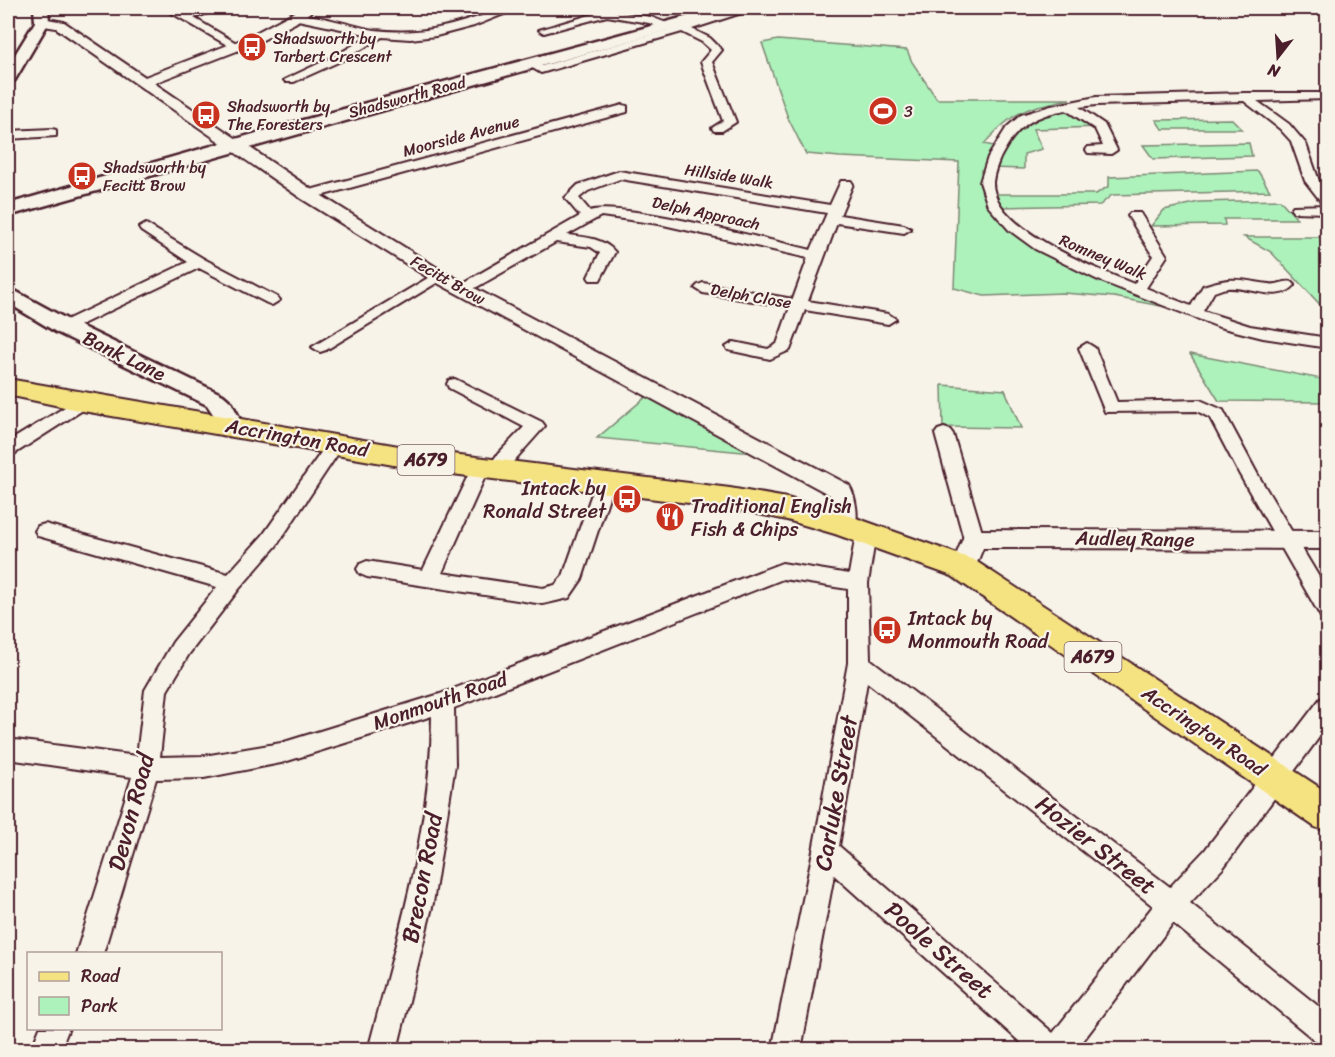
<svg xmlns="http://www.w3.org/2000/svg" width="1335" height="1057" viewBox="0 0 1335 1057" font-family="Sriracha,sans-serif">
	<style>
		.green { fill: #adf1bb; stroke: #7c8873; stroke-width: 1.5 }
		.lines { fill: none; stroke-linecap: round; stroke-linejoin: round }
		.minor-casing { stroke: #4a1f2b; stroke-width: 4 }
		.tertiary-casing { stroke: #4a1f2b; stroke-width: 4 }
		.secondary-casing { stroke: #4a1f2b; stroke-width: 5 }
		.primary-casing { stroke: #4a1f2b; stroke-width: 4 }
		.minor { fill: #f7f3e8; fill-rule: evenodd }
		.tertiary { fill: #f7f3e8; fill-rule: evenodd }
		.secondary { fill: #f7f3e8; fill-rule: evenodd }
		.primary { fill: #f5e381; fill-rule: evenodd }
		.labels { text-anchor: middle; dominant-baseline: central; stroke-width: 4.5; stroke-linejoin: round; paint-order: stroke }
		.far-poi-label { font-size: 16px; fill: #4a1f2b; stroke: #f7f3e8; text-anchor: start }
		.far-street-label { font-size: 16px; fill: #4a1f2b; stroke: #f7f3e8 }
		.shield { fill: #f7f3e8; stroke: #7e5f64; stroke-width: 1.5 }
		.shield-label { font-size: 18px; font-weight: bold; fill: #4a1f2b }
		.street-label { font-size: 20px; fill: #4a1f2b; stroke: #f7f3e8 }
		.poi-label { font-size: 20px; fill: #4a1f2b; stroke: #f7f3e8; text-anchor: start }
		.near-street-label { font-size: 24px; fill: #4a1f2b; stroke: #f7f3e8 }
	</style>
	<rect width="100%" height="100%" fill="#f7f3e8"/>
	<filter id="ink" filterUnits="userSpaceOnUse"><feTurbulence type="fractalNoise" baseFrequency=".0167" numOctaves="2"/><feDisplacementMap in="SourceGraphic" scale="12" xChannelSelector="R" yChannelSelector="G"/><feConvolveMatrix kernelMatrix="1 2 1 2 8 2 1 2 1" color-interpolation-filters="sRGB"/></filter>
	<g filter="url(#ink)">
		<path class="green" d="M778 40 907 50 912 62 937 99H1070C1026 108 1014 110 984 144L994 146 990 164 1023 119 1069 106 1100 127 1033 129 1042 149 1024 154V169L990 168 988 173 981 170 982 194H1096L1109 186V177L1258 171 1270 191 1112 195 1100 205 999 207 1052 254 1171 308 1114 297 1063 293 984 296 954 288 959 162 840 157 806 154 788 118 762 43Z
			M1232 119 1242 129H1162L1156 120Z
			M1249 143 1252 156 1153 159 1143 145Z
			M1280 200 1297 219H1224L1225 225 1151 226 1164 210 1199 202Z
			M1244 237H1327V312L1271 252Z
			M1190 354 1327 380V402L1219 401Z
			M942 385 1005 390 1021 428 943 427Z
			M653 391 773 455 597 438Z"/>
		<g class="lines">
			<g class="minor-casing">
				<path id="minor" d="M163 8H174L187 14 204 8H217L216 10 194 18 243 47 238 50 234 49Z
					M506 8H519L474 26 436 36 410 39 382 37 345 59 294 82H286L284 80 337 55 370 35 293 19V15C313 12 353 27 375 30 429 36 456 24 506 8Z
					M743 8H757L692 29 710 38 722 50 712 62 736 122 722 131H714L712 128 723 121 701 62 711 50 702 42 682 32 541 73 524 63 530 60 542 66 667 30 649 23 607 16 544 33 539 30 607 10 651 17 672 25V28L674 24 684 25Z
					M1245 93H1328V99L1257 101 1289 124 1306 144 1319 181 1328 192V213L1293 212 1291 209 1293 206 1327 205 1323 204 1305 181 1291 141 1280 129 1244 101 1096 105 1079 107 1104 124 1117 150 1111 154 1088 153 1086 150 1088 147 1103 146 1095 129 1066 110C1037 115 1019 124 1004 151 999 159 994 172 993 182 992 229 1097 269 1134 284L1153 256 1128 216 1130 213H1140L1167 256 1146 288 1191 306 1203 286C1234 276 1239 280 1269 284 1277 286 1284 280 1292 282L1295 285C1278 304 1250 286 1228 288 1223 288 1218 291 1214 292L1203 311 1250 326 1328 338V348L1263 338 1219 327 1098 280 1035 249 1009 230 988 206 980 182 988 157 1007 127 1021 115 1051 106 1096 97Z
					M623 105 627 106V112L313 198 308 199 301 195 303 192Z
					M52 129 56 130V136L8 139V131Z
					M619 171 830 205 841 181H851L853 184 840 215 904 225 911 229 904 233 837 223 808 301 888 314 896 319 888 324 805 310 790 350 770 359 728 350 726 347 734 342 768 349 777 344 790 307 703 293 695 288 698 285 703 283 793 299 808 258 659 224 601 216 567 235C585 237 603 238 615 252L600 280H590L588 277 600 253 591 247 556 242 468 292H458L455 289 458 286 580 216 565 198 578 185ZM620 179 827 213 811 250C773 241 617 200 590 211L579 198 588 191Z
					M146 224 204 259 277 297 280 300 272 305 267 303 199 268 70 330H58L56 327 58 324 188 262 141 231 139 228Z
					M438 272 443 273 445 276 443 279 326 350 320 352 312 347Z
					M1087 343 1095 348 1117 402 1200 400 1223 410 1258 475 1328 592V619L1321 617 1240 475 1210 418 1197 411 1105 412 1079 348Z
					M455 379 542 422 545 426 503 473 496 475 488 470 442 573 543 588 555 585 563 576 596 482 598 477 605 475 612 477 614 482 582 579 569 598 543 604 367 577 360 574 357 569 360 564 367 561 423 570 474 463 480 461 486 463 489 466 497 455 524 427 449 388 447 384 449 380Z
					M83 396 89 398 92 402 89 406 14 454 8 456V442Z
					M944 428 950 430 953 434 984 539 981 544 974 546 967 544 964 539 935 434 938 430Z
					M335 439 341 441 344 445 341 449 277 545 239 589 189 654 167 691 160 757 204 756 281 743 440 694 782 563 849 574 856 534 859 529 866 527 873 529 876 534 868 583 870 659 1170 887 1205 850 1320 699 1328 696V725L1223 868 1190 903 1328 1014V1047L1318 1043 1173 923 1076 1050H1029L834 875 801 1050H772L813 851 848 663V589L783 579 454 708 455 765 433 903 397 1050H368C397 940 431 830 432 716L281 763 204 778 156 779 103 954H76L132 777 8 759V739L137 756 145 690 173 642 217 587 38 536 35 531 38 526 45 524 228 574 263 535 329 441ZM867 682 1153 906 1053 1033 839 846Z
					M40 1028H69L60 1050H31Z"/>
			</g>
			<g class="tertiary-casing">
				<path id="tertiary" d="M302 8H316L295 23 255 44 154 83 314 191 444 272 849 485C856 496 860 521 853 532L845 535 837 532 833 526 830 495 432 280 302 199 56 28 38 25 36 22 42 18 64 22 145 77 246 38Z
					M974 530 1328 531V549L983 548 972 575 963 577 954 575 951 568 965 533Z"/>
			</g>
			<g class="secondary-casing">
				<path id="secondary" d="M34 8H48L49 22 16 78 14 81 8 83V66L35 22Z
					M718 8H738L736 11 8 216V204L292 123Z
					M8 289 15 291 72 322 223 395 231 402 239 417 231 431 222 433 213 431 210 425 215 417 207 405 56 332 8 303Z"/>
			</g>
			<g class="primary-casing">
				<path id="primary" d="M8 379 428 451 730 488 787 498 856 518 974 560 1328 793V832L1315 827 952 576 835 534 787 520 730 508 428 471 83 411 8 395Z"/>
			</g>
			<use href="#minor" class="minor"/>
			<use href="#tertiary" class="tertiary"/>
			<use href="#secondary" class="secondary"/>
			<use href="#primary" class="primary"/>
		</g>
	</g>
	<defs>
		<g id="bus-disc" transform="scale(1.5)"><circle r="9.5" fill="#c8321e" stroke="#f7f3e8"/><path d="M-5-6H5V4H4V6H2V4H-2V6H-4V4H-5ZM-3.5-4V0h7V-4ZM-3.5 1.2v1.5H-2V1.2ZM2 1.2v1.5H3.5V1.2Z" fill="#fff"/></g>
		<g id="stadium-disc" transform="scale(1.5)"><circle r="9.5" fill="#c8321e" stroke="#f7f3e8"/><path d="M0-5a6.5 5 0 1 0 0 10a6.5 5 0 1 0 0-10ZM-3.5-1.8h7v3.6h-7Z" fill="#fff"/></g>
		<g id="restaurant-disc" transform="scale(1.5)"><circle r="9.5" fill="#c8321e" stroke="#f7f3e8"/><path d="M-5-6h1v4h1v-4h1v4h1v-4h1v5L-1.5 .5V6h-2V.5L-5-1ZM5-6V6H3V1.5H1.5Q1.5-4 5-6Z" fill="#fff"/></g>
	</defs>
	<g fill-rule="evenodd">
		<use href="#bus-disc" x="252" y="47"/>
		<use href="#stadium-disc" x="883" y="111"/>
		<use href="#bus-disc" x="206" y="115"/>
		<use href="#bus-disc" x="82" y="176"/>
		<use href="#bus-disc" x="627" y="499"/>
		<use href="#restaurant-disc" x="670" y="517"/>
		<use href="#bus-disc" x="887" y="630"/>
	</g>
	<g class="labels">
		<g class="far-poi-label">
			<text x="273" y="38">Shadsworth by<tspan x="273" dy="18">Tarbert Crescent</tspan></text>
			<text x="227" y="106">Shadsworth by<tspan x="227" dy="18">The Foresters</tspan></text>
			<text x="904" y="111">3</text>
			<text x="103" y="167">Shadsworth by<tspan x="103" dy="18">Fecitt Brow</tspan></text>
		</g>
		<g class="far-street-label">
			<text transform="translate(407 97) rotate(-15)">Shadsworth Road</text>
			<text transform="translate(461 136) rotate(-15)">Moorside Avenue</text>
			<text transform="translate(729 176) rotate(9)">Hillside Walk</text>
			<text transform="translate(706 213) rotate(12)">Delph Approach</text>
			<text transform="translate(1103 257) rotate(23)">Romney Walk</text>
			<text transform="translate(448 280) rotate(30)">Fecitt Brow</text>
			<text transform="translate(751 296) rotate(10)">Delph Close</text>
		</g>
		<g class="shield">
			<rect x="397.5" y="445" width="57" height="30" rx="4.5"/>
			<rect x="1064.5" y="642" width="57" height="30" rx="4.5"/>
		</g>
		<g class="shield-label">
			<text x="426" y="460">A679</text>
			<text x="1093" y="657">A679</text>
		</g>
		<g class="street-label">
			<text transform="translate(124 356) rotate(26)">Bank Lane</text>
			<text transform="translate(297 438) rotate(10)">Accrington Road</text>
			<text transform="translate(1135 539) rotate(1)">Audley Range</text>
			<text transform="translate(440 701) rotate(-19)">Monmouth Road</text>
			<text transform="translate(1204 731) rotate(34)">Accrington Road</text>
		</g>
		<g class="poi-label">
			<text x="606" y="488" text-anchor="end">Intack by<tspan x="606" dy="23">Ronald Street</tspan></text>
			<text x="691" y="506">Traditional English<tspan x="691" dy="23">Fish &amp; Chips</tspan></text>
			<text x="908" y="618">Intack by<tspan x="908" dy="23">Monmouth Road</tspan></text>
		</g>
		<g class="near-street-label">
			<text transform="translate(836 793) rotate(-80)">Carluke Street</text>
			<text transform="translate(131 812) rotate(-75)">Devon Road</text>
			<text transform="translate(1096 845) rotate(38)">Hozier Street</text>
			<text transform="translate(422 878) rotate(-79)">Brecon Road</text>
			<text transform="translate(939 950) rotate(41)">Poole Street</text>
		</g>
	</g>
	<rect width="1335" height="1057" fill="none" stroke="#f7f3e8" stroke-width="30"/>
	<rect x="15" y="15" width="1305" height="1027" fill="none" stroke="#4a1f2b" stroke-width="2" filter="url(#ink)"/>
	<rect x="27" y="952" width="195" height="78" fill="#f7f3e8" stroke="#b29e9c" stroke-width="1.5"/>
	<rect x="39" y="972" width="30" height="9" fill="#f5e381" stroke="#b29e9c" stroke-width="1.5"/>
	<text x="81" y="982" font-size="18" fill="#4a1f2b">Road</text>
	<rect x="39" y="997" width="30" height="18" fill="#adf1bb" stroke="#b29e9c" stroke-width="1.5"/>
	<text x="81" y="1012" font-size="18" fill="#4a1f2b">Park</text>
	<g transform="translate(1278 57) rotate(197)" stroke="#f7f3e8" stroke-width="4.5" paint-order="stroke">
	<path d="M0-4.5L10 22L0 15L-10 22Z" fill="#4a1f2b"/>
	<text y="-9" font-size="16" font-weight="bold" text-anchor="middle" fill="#4a1f2b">N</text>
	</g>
</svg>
